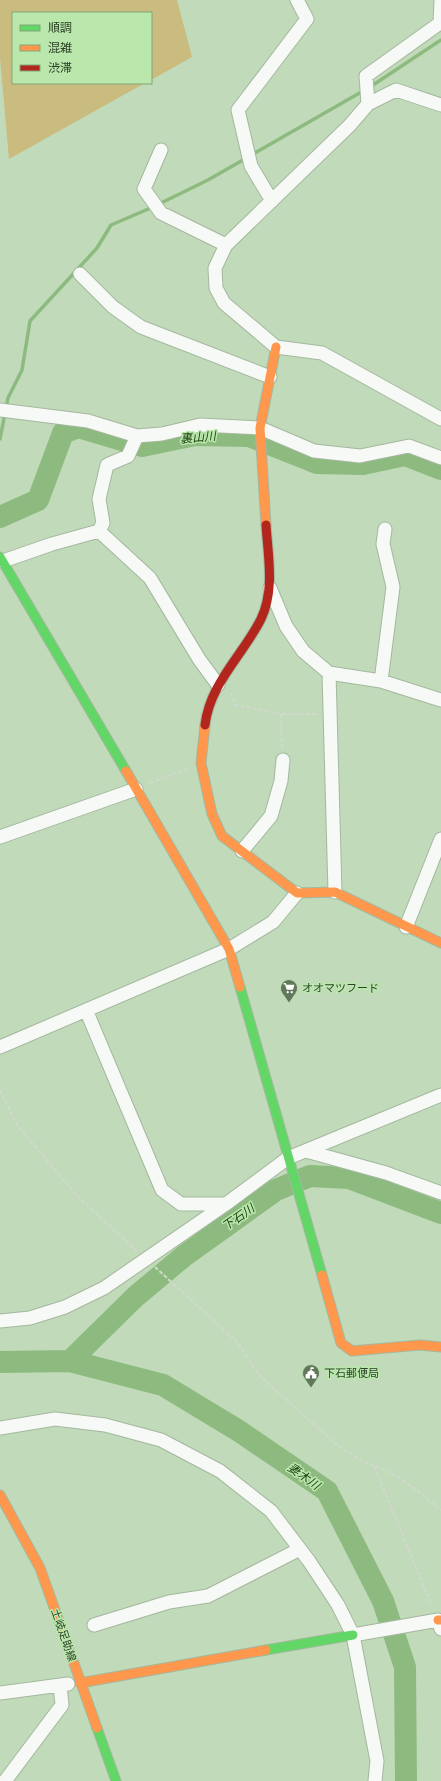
<svg xmlns="http://www.w3.org/2000/svg" width="441" height="1781" viewBox="0 0 441 1781" font-family="Inter,'Noto Sans JP',sans-serif">
	<style>
		.forest { fill: #cabb7f }
		.lines { fill: none; stroke-linecap: round; stroke-linejoin: round }
		.stream { stroke: #8dbb7f; stroke-width: 3.5 }
		.river { stroke: #8dbb7f; stroke-width: 22 }
		.street-casing { stroke: #a4b89e; stroke-width: 15 }
		.fast-casing { stroke: #a4b89e; stroke-width: 11 }
		.slow-casing { stroke: #a4b89e; stroke-width: 11 }
		.jam-casing { stroke: #a4b89e; stroke-width: 11 }
		.path { stroke: #d1d9ce; stroke-width: 2; stroke-dasharray: 4 2; stroke-linecap: butt }
		.street { stroke: #f6f9f5; stroke-width: 13 }
		.fast { stroke: #63d668; stroke-width: 9 }
		.slow { stroke: #ff974d; stroke-width: 9 }
		.jam { stroke: #b3261e; stroke-width: 9 }
		.labels { text-anchor: middle; dominant-baseline: central; stroke-width: 3; stroke-linejoin: round; paint-order: stroke }
		.poi-label { font-size: 11px; fill: #2d4028; stroke: #bae8ac; text-anchor: start }
		.street-label { font-size: 11px; fill: #2d4028; stroke: #bae8ac }
		.water-label { font-size: 12px; font-style: italic; fill: #1f4412; stroke: #bae8ac }
	</style>
	<rect width="100%" height="100%" fill="#c1daba"/>
	<path class="forest" d="M0 0H177L192 57 151 80V13H13V83H145L9 159 0 58Z"/>
	<g class="lines">
		<path class="stream" d="M370 87 441 40
			M159 204 208 180 363 91
			M0 439 8 398 22 370 30 321 97 248 111 225 153 207"/>
		<path class="river" d="M0 517 38 500 63 433 78 427 142 446 195 435 249 436 317 463 363 464 405 455 441 469
			M70 1361 135 1297 184 1256 276 1190 310 1176 349 1178 441 1213
			M0 1362 70 1361 163 1385 239 1431 327 1491 383 1601 405 1667 406 1781"/>
		<g class="street-casing">
			<path id="street" d="M368 104 366 76 440 23 441 0
				M441 105 396 90 368 104 350 125 226 245 215 268 216 288 224 303 276 347 322 353 441 419
				M161 150 144 189 161 213 226 245
				M272 201 251 166 238 110 307 19 297 0
				M80 274 113 307 141 327 270 377
				M0 410 88 421 137 436 162 434 200 425 260 428 314 451 360 456 409 446 441 458
				M99 531 103 523 99 499 107 465 128 456 137 436
				M3 561 52 544 99 531 150 578 199 659 218 685
				M270 588 286 626 303 651 329 673 381 681 441 700
				M329 673 335 892
				M381 681 393 587 383 544 385 529
				M0 837 136 789
				M242 851 271 816 281 781 283 760
				M406 927 441 839
				M86 1010 162 1190 181 1204H226
				M0 1047 229 949 273 922 297 893
				M306 1151 386 1173 441 1193
				M0 1321 30 1318 65 1307 104 1288 226 1204 288 1158 441 1095
				M0 1428 55 1419 105 1425 161 1440 220 1471 271 1511 309 1561 338 1605 353 1635 377 1761 375 1781
				M94 1625 169 1602 208 1596 300 1549
				M353 1635 438 1620 441 1629
				M0 1693 68 1684
				M5 1781 62 1705 60 1685"/>
		</g>
		<g class="fast-casing">
			<path id="fast" d="M0 557 126 771
				M240 987 322 1275
				M266 1650 353 1635
				M97 1728 116 1781"/>
		</g>
		<g class="slow-casing">
			<path id="slow" d="M266 525 260 428 276 347
				M205 725 201 763 212 814 222 836 297 893 335 892 441 943
				M126 771 229 949 240 987
				M322 1275 341 1343 352 1351 420 1345 441 1347
				M0 1495 40 1568 97 1728
				M438 1620H441
				M80 1683 266 1650"/>
		</g>
		<g class="jam-casing">
			<path id="jam" d="M205 725C210 683 243 655 261 619 275 590 268 556 266 525"/>
		</g>
		<path class="path" d="M231 693 236 705 281 714H318
			M281 714 282 749
			M150 783 187 769
			M0 1090 17 1125 77 1196 137 1251
			M155 1267 236 1341 260 1376 337 1445 361 1460 393 1474 421 1493 441 1510
			M374 1466 432 1606"/>
		<use href="#street" class="street"/>
		<use href="#fast" class="fast"/>
		<use href="#slow" class="slow"/>
		<use href="#jam" class="jam"/>
	</g>
	<defs>
		<g id="supermarket-pin" transform="scale(0.9)"><path d="M0 17L-7.5 6A9.5 9.5 0 1 1 7.5 6Z" fill="#61765b" stroke="#bae8ac"/><path d="M-6-5.5h2.5l.6 2H6L4.5 2H-2.5L-4.4-4H-6ZM-1.5 3.2a1.3 1.3 0 1 0 .1 0ZM3 3.2a1.3 1.3 0 1 0 .1 0Z" fill="#fff"/></g>
		<g id="civic-pin" transform="scale(0.9)"><path d="M0 17L-7.5 6A9.5 9.5 0 1 1 7.5 6Z" fill="#61765b" stroke="#bae8ac"/><path d="M-.6-6.5H3V-4.5H.6V-3L4-1V1h2V6H-6V1h2V-1L-.6-3ZM-1.2 2.5V6h2.4V2.5Z" fill="#fff"/></g>
	</defs>
	<g fill-rule="evenodd">
		<use href="#supermarket-pin" x="289" y="988"/>
		<use href="#civic-pin" x="311" y="1373"/>
	</g>
	<g class="labels">
		<g class="poi-label">
			<text x="302" y="988">オオマツフード</text>
			<text x="324" y="1373">下石郵便局</text>
		</g>
		<g class="street-label">
			<text transform="translate(64 1635) rotate(71)">土岐足助線</text>
		</g>
		<g class="water-label">
			<text transform="translate(198 437) rotate(-5)">裏山川</text>
			<text transform="translate(238 1217) rotate(-35)">下石川</text>
			<text transform="translate(304 1476) rotate(35)">妻木川</text>
		</g>
	</g>
	<rect x="12" y="12" width="140" height="72" fill="#bae8ac" stroke="#82a577"/>
	<rect x="20" y="25" width="20" height="6" fill="#63d668" stroke="#82a577"/>
	<text x="48" y="32" font-size="12" fill="#2d4028">順調</text>
	<rect x="20" y="45" width="20" height="6" fill="#ff974d" stroke="#82a577"/>
	<text x="48" y="52" font-size="12" fill="#2d4028">混雑</text>
	<rect x="20" y="65" width="20" height="6" fill="#b3261e" stroke="#82a577"/>
	<text x="48" y="72" font-size="12" fill="#2d4028">渋滞</text>
</svg>
